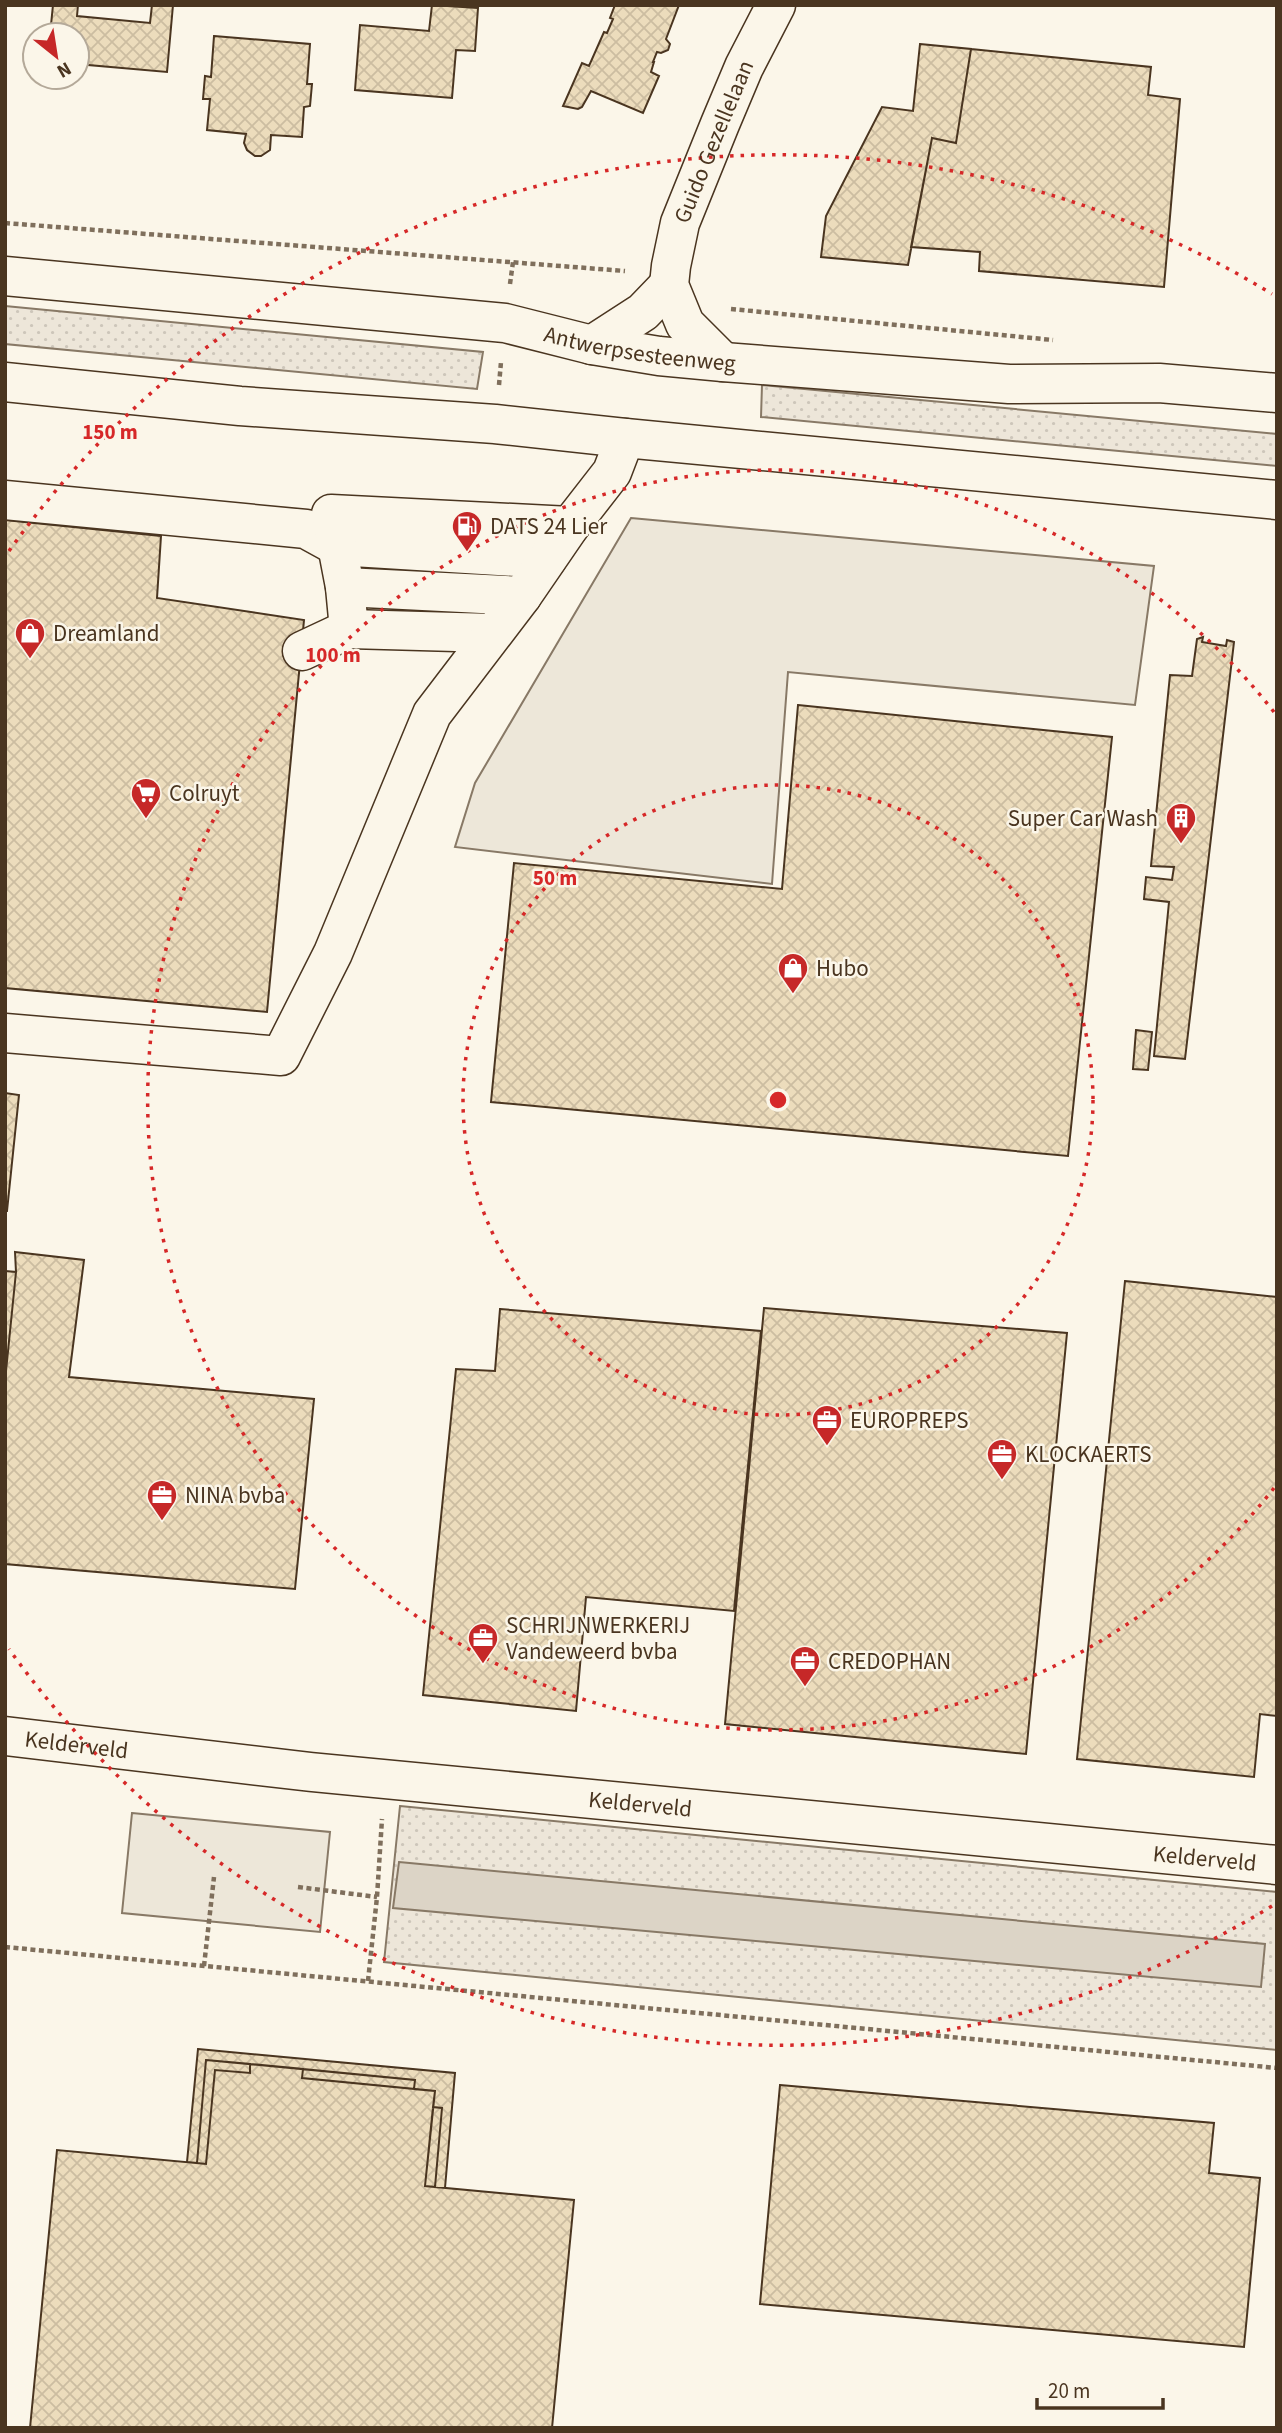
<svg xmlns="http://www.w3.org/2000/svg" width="1282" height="2433" viewBox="0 0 1282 2433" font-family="'Source Sans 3',sans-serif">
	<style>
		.grass { fill: url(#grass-dots); stroke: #887966; stroke-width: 2 }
		.parking { fill: #ede7d9; stroke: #887966; stroke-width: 2 }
		.water { fill: #dcd4c6; stroke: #887966; stroke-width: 2 }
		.building { fill: url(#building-cross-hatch); stroke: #4a3520; stroke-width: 2 }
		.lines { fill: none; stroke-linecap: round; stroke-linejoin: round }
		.minor-casing { stroke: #4a3520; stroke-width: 41 }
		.major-casing { stroke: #4a3520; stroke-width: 41 }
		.path { stroke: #7f6f5c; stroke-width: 4.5; stroke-dasharray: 5 3.5; stroke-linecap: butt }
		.minor { stroke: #fbf6e9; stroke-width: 38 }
		.major { stroke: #fbf6e9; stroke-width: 38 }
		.ring { fill: none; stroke: #d62828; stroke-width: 3.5; stroke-dasharray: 3.5 7 }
		.labels { text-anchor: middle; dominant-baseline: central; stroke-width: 5; stroke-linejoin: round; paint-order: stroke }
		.street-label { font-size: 23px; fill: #4a3520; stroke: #fbf6e9 }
		.poi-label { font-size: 23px; fill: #4a3520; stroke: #fbf6e9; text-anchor: start }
		.centre { fill: #d62828; stroke: #fbf6e9; stroke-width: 3.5 }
		.ring-label { font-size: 21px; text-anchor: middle; font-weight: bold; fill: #d62828; stroke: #fbf6e9; stroke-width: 5; stroke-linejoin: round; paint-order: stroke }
	</style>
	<defs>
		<pattern id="grass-dots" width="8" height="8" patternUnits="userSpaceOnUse" patternTransform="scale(1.75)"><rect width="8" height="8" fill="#ede6d9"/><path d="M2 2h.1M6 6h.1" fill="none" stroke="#cdc6ba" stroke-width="1.8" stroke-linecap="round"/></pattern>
		<pattern id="building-cross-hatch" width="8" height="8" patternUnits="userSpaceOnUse" patternTransform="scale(1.75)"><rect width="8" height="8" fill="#ecdcbc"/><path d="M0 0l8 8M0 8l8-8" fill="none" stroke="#ccbda1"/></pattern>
	</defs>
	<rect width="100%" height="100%" fill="#fbf6e9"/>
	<path class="grass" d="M5 306 483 352 477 389 5 344Z
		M762 385 1277 434V466L761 417Z
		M400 1806 1277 1892V2050L384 1962Z"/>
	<path class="parking" d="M631 518 1154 566 1135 705 788 672 772 884 455 847 475 783Z
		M132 1813 330 1832 320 1932 122 1913Z"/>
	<path class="water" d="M399 1862 1265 1944 1261 1987 393 1908Z"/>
	<path class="building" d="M53 5H78L77 16 150 23 152 5H173L167 72 77 64V35H50Z
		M432 5 478 8 475 51 456 50 452 98 355 90 360 25 429 31Z
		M615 5H679L666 39 670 44 668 50 661 53 657 52 653 62H654L651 72 659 76 643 113 591 91 582 107 578 109 563 106 582 63 589 66 604 32 607 33 613 19 610 18Z
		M214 36 310 44 307 84H312L310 106 304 107 302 137 271 135 270 150 261 156H255L247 150 244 143 246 134 207 130 210 99H203L205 76 211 77Z
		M920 44 971 49 956 143 932 138 908 265 821 257 826 216 882 107 913 111Z
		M971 49 1151 67 1148 95 1180 99 1164 287 979 271 980 252 911 247 932 138 956 143Z
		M5 520 161 536 157 598 304 620 267 1012 5 988Z
		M1203 637 1202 642 1226 646 1227 640 1234 642 1185 1059 1154 1056 1169 902 1144 899 1146 877 1172 880 1174 867 1151 866 1170 675 1192 676 1197 639Z
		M798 705 1112 737 1068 1156 491 1102 514 863 782 889Z
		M1136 1030 1152 1032 1148 1070 1133 1069Z
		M5 1093 19 1095 7 1211H5Z
		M15 1252 84 1260 69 1377 314 1399 295 1589 5 1564V1381L16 1272Z
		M5 1271 16 1272 5 1381Z
		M1125 1281 1277 1297V1716L1260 1714 1254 1777 1077 1759Z
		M764 1308 1067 1333 1026 1754 725 1724Z
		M500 1309 761 1331 734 1611 586 1597 576 1711 423 1695 456 1369 495 1371Z
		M198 2049 455 2073 445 2188 435 2187 442 2108 433 2107 435 2091 414 2089 415 2080 206 2060 197 2163 187 2162Z
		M206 2060 250 2064V2073L215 2070 206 2164 197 2163Z
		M250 2064 303 2069 302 2078 435 2091 425 2186 574 2200 552 2428H30L57 2150 206 2164 215 2070 250 2073Z
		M303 2069 415 2080 414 2089 302 2078Z
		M780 2085 1214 2123 1209 2173 1260 2178 1244 2347 760 2304Z
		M433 2107 442 2108 435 2187 425 2186Z"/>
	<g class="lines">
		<g class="minor-casing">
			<g id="minor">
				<path d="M592 345 643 312 669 285"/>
				<path id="s1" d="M723 362 685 324 669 285 671 266 680 223 720 124 744 67 776 5"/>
				<path d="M5 500 306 529 337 546 547 559"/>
				<path d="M345 587 522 596"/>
				<path d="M349 629 345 587 331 514 570 526"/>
				<path d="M302 651 349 629 492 633"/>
				<path d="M5 1033 281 1056 333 953 432 714 522 596 570 526 612 472 625 438"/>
				<path id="s2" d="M5 1736 311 1772 1277 1865"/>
			</g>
		</g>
		<g class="major-casing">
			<g id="major">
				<path id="s3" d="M5 276 505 323 592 345 659 356 723 362 1009 384 1159 383 1277 393"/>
				<path d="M5 382 240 406 495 424 625 438 1277 500"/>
			</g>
		</g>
		<path class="path" d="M5 223 625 271
			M510 284 513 262
			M731 309 1053 340
			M499 385 501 362
			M298 1887 377 1897
			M5 1947 1277 2068
			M204 1966 214 1877
			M368 1981 377 1897 382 1819"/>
		<use href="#minor" class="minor"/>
		<use href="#major" class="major"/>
	</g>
	<g class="ring">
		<circle cx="778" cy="1100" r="315"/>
		<path d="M1274 1488A630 630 0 1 1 1274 712"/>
		<path d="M1272 1906A945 945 0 0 1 9 1649M9 551A945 945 0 0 1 1272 294"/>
	</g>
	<defs>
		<g id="fuel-pin" transform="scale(1.575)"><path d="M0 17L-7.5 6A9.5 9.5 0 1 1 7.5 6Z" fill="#c62828" stroke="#fbf6e9"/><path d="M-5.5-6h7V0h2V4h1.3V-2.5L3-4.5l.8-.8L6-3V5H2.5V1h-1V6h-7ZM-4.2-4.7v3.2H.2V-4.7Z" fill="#fff"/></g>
		<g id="shop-pin" transform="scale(1.575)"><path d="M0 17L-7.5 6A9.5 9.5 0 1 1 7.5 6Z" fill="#c62828" stroke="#fbf6e9"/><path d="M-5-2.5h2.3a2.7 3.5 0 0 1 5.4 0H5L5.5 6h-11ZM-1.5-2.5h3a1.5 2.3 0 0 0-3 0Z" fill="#fff"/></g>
		<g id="supermarket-pin" transform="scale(1.575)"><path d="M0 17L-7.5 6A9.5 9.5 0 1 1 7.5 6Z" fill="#c62828" stroke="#fbf6e9"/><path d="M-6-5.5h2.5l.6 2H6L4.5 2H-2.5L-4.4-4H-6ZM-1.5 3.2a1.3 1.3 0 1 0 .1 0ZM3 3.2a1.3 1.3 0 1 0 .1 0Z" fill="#fff"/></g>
		<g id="building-pin" transform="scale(1.575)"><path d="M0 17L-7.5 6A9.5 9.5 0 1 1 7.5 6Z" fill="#c62828" stroke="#fbf6e9"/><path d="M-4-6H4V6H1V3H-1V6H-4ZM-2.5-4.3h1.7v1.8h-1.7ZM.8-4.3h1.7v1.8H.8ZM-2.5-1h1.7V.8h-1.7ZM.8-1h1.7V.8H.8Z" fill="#fff"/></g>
		<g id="office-pin" transform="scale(1.575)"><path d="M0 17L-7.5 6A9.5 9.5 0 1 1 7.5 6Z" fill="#c62828" stroke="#fbf6e9"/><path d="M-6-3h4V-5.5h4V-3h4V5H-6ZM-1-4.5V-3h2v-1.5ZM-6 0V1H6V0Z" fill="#fff"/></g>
	</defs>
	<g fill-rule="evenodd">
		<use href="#fuel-pin" x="467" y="526"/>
		<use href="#shop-pin" x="30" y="633"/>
		<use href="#supermarket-pin" x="146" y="793"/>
		<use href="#building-pin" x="1181" y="818"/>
		<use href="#shop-pin" x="793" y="968"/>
		<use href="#office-pin" x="827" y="1420"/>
		<use href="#office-pin" x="1002" y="1454"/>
		<use href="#office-pin" x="162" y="1495"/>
		<use href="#office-pin" x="483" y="1638"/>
		<use href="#office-pin" x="805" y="1661"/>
	</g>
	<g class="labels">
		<g class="street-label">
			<text stroke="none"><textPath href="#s1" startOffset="247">Guido Gezellelaan</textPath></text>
			<text stroke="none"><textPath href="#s3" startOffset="640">Antwerpsesteenweg</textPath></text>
			<text stroke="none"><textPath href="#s2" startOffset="72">Kelderveld</textPath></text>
			<text stroke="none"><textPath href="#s2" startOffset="639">Kelderveld</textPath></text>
			<text stroke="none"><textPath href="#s2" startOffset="1206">Kelderveld</textPath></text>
		</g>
		<g class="poi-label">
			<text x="490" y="526">DATS 24 Lier</text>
			<text x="53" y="633">Dreamland</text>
			<text x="169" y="793">Colruyt</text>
			<text x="1158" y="818" text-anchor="end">Super Car Wash</text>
			<text x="816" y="968">Hubo</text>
			<text x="850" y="1420">EUROPREPS</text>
			<text x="1025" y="1454">KLOCKAERTS</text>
			<text x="185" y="1495">NINA bvba</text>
			<text x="506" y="1625">SCHRIJNWERKERIJ<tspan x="506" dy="26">Vandeweerd bvba</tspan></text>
			<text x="828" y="1661">CREDOPHAN</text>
		</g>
	</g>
	<circle cx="778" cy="1100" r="10" class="centre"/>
	<g class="ring-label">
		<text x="110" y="439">150 m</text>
		<text x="333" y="662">100 m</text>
		<text x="555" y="885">50 m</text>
	</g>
	<rect width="1282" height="2433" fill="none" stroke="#4a3520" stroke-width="14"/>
	<g transform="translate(56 56) rotate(150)"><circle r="33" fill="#fbf6e9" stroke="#b4a999" stroke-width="2"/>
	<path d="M0-5L12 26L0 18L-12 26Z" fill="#c62828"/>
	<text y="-10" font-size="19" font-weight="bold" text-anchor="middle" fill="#4a3520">N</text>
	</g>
	<path d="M1037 2398v10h126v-10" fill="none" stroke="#4a3520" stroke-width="3.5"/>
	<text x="1048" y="2398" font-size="21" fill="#4a3520" stroke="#fbf6e9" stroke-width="5" paint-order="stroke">20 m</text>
</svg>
